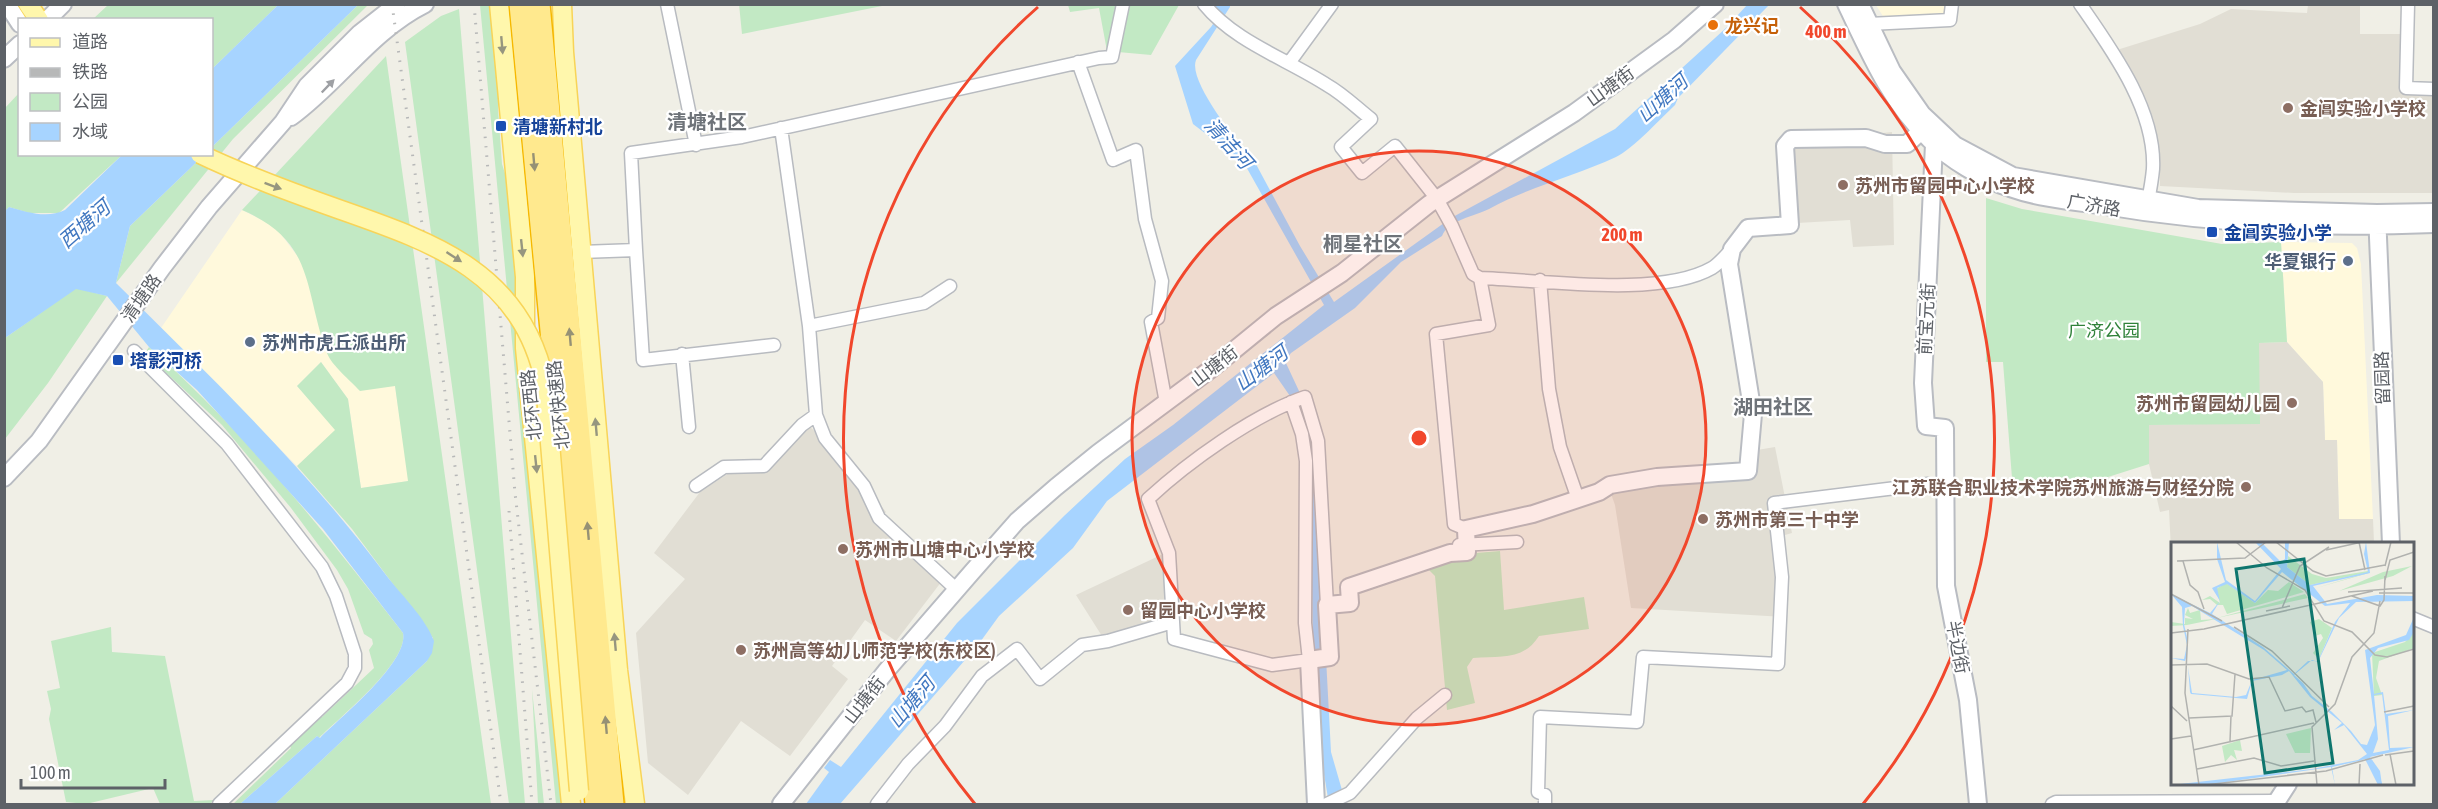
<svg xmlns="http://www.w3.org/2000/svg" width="2438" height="809" viewBox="0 0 2438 809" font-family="'Asap Condensed','Noto Sans SC',sans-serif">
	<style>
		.commercial { fill: #fff9dc }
		.education { fill: #e1ded4 }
		.green { fill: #c2e9c4 }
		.water { fill: #a7d4ff }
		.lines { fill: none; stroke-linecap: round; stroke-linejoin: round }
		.street-casing { stroke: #b8bbc0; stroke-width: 15 }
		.secondary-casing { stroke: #b9bcc2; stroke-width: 20 }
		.primary-casing { stroke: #f8d458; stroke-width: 21 }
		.highway-casing { stroke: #f6b800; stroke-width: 24 }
		.street { stroke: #fff; stroke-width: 12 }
		.secondary { stroke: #fff; stroke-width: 16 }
		.primary { stroke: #fff7ac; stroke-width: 18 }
		.highway { stroke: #ffe98e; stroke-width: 21 }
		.rail { stroke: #b7b8b8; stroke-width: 3; stroke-dasharray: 1.5 8; stroke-linecap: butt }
		.primary-bridge-casing { stroke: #f8d458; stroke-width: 21; stroke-linecap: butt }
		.primary-bridge { stroke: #fff7ac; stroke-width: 18 }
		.oneway { fill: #96967f }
		.oneway2 { fill: #9ea0a4 }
		.oneway3 { fill: #969175 }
		.ring { fill: none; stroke: #f1472c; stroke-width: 3 }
		.food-dot { fill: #e8710a; stroke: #fff; stroke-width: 2 }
		.education-dot { fill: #8d6e63; stroke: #fff; stroke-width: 2 }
		.transit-dot { fill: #1a4fb4; stroke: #fff; stroke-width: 2 }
		.service-dot { fill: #5c6f8a; stroke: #fff; stroke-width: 2 }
		.labels { text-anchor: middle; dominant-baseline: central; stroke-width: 4.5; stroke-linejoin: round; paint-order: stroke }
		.food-label { font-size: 18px; font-weight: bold; fill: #c56008; stroke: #fff; text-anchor: start }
		.street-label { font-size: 18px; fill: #5d6167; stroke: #fff }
		.education-label { font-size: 18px; font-weight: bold; fill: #785e54; stroke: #fff; text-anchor: start }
		.transit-label { font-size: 18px; font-weight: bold; fill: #164399; stroke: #fff; text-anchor: start }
		.service-label { font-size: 18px; font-weight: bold; fill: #4e5e75; stroke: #fff; text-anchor: end }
		.park-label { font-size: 18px; fill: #30823a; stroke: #fff }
		.water-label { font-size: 20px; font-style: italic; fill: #4077c0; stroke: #fff }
		.neighbourhood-label { font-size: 20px; font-weight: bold; fill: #6e7379; stroke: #fff }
		.inset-river { fill: none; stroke: #a7d4ff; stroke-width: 3 }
		.inset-road { fill: none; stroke: #b1b2af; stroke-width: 1.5 }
		.view { fill: #0f766e; fill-opacity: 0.15; stroke: #0f766e; stroke-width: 3 }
		.inset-edge { fill: none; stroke: #5d6167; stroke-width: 3 }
		.centre { fill: #f1472c; stroke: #fff; stroke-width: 3 }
		.ring-label { font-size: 18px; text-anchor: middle; font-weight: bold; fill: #f1472c; stroke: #fff; stroke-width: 4.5; stroke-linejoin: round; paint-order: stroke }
	</style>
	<rect width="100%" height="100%" fill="#f0efe6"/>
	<path class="commercial" d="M1876 5H1952L1950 20 1886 21Z
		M242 210 270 224 280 233 301 261 308 279 395 386 409 481 361 488 348 399 321 362 297 386 336 430 297 466 161 328Z
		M2281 242 2352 243 2357 248 2361 264 2373 519H2339L2337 440H2325L2323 382 2287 342Z"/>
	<path class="education" d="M2308 5H2360V34H2410V93H2433V193H2294L2160 186V156L2155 139 2119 54 2120 49 2200 24 2231 9 2307 13Z
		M1892 132 1894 245 1853 247 1850 220 1797 223 1788 150 1797 142Z
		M2287 342 2323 382 2325 440H2337L2339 519H2373L2374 543 2172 544 2171 550 2169 510 2160 512 2149 464 2148 425 2259 423V343Z
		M808 425 845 459 886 512 879 520 945 577 896 641 865 620 832 666 848 679 790 756 741 721 688 795 648 763 636 633 685 579 654 553 700 492 732 471 767 472Z
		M1775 447 1792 533 1785 535V617L1631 608 1615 505 1609 488 1753 473 1751 451Z
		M1163 554 1172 625 1107 644 1076 595Z"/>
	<path class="green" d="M739 4H887V5L742 34Z
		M108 5V4L278 5 212 69V20L93 19Z
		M358 5H368L233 139 116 283 130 226 204 155 212 154V147Z
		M480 5H493L500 85 498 109 502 164 513 199 565 804H556Z
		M1068 5H1179L1151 55 1107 51 1099 8 1070 12Z
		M459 9 525 804H509L405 42 441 16Z
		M386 56 491 804H275L427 661 433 638 352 529 297 466 335 430 297 386 321 362 348 399 361 488 408 481 395 386 360 391C350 380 332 366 327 353 303 288 316 242 242 210Z
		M19 93 20 154 122 155 59 213H29L9 207 5 212V108Z
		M1986 198 2022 209 2222 244 2281 242 2287 342 2259 343 2260 424 2149 425V464L2086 484 2013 491 2003 362H1986Z
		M76 288 107 296 48 383 5 439V338Z
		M149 347C245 432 325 532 403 633 409 662 340 717 319 738L317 736 240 804H233L291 748 288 743 318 713 322 717 374 668 369 650 373 644 372 639 364 634 348 589 337 570 291 508 222 425 145 353Z
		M1500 551 1504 610 1584 597 1589 629 1539 636C1523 661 1501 656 1473 658L1467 667 1475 703 1447 710 1435 576 1424 565 1452 555Z
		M111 627 112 652 165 656 194 801 214 800 210 804H160L153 788 86 804 66 802 49 719 51 709 47 691 60 688 51 641Z
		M532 689 544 804H538Z"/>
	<path class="water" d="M278 5H358L212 147V69Z
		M1210 5H1230V7L1196 60C1188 81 1234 136 1246 154L1250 153 1300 246 1334 302 1451 218 1615 129 1726 28 1747 5H1769L1678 98 1675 105C1661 118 1633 149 1616 157 1575 176 1529 187 1489 209 1475 216 1448 220 1442 236L1401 262 1355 308 1291 353 1285 361 1306 406 1314 431 1331 752 1346 804H1329L1321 756 1313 659 1310 436 1299 409 1274 373 1107 501 1073 548 999 616 978 645 840 804H806L829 772 824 768 830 760 841 767 957 623 1064 516 1125 459 1173 425 1324 305 1244 163 1193 124 1175 66 1211 27 1215 21Z
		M122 155H204L130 226 116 283C210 376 306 468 386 575 401 595 425 617 434 641L432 653 427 661 275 804H240L317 736 320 738C341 717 409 662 403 633L323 529 197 390 149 347 107 296 76 289 5 338 4 212 9 207C27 212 47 219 65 210Z"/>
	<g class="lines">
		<g class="street-casing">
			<path id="street" d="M667 4 696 145
				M1204 4C1235 42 1287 59 1327 85 1343 94 1357 108 1371 119L1341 147 1362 173 1395 146 1437 199 1452 226 1473 274 1480 278C1542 280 1660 298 1712 268 1719 264 1726 255 1732 249
				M2080 4C2112 50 2156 110 2153 169 2152 180 2150 191 2148 201
				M2408 4 2406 88 2434 89
				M1869 24 1950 20 1952 4
				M1078 62 1113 160 1136 150 1145 219 1162 281 1158 318 1151 322 1166 403
				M1289 63 1332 4
				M781 128 809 326 816 415 825 438 864 486 879 518 957 590
				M636 250 643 360 774 345
				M581 252 636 250 631 153 742 137 1099 58 1112 57 1123 4
				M1540 280 1549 389 1560 447 1578 499
				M809 326 924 303 950 286
				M134 351 227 444 322 567 336 596 355 654V668L347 683 219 804
				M682 354 689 427
				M1291 402 1302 434 1306 461 1305 623 1309 660 1272 665 1174 639 1169 553 1148 499C1188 462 1253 415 1305 397L1318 441 1327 605
				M696 486 724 467 764 466 802 425 816 415
				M1466 529 1454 524 1436 334 1489 325 1480 278
				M1459 545 1517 542
				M2412 618 2434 627
				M877 804 908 764 945 726 982 676 1017 649 1040 679 1082 645 1108 641 1173 622
				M1327 804 1350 793 1417 718 1445 695
				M1545 804V795L1538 792 1540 717 1637 722 1643 657 1778 664 1782 577 1774 503 1928 484 1946 490
				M2052 804 2056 802 2276 801"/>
		</g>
		<g class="secondary-casing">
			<path id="secondary" d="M7 4 20 24
				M1846 4C1869 52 1890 102 1929 139 1950 160 1981 179 2010 188 2038 198 2069 201 2099 205 2209 224 2322 229 2434 224
				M1860 4 1892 71 1922 114 1955 145 2013 176 2198 208 2377 213 2434 212
				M47 20 63 4
				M4 59 20 44
				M291 117C338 83 371 31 425 4
				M1941 134 1934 144 1923 383 1926 426 1945 428 1946 586 1968 700 1978 804
				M2377 214 2391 544
				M4 478 39 441 162 268 209 207 283 122 307 86 360 33 397 4
				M781 804 887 670 972 572 1017 521 1056 487 1098 453 1211 369 1276 316 1342 273 1429 204 1574 113 1674 40 1715 4
				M1316 804 1309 660 1330 657 1327 605 1350 603 1349 587 1450 553 1467 552 1466 529 1533 514 1599 492 1610 485 1657 477 1748 471 1753 414 1729 264 1732 249 1748 228 1790 225 1785 146 1791 139 1866 138 1885 144H1907L1930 123
				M2275 804 2288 784"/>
		</g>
		<g class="primary-casing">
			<path id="primary" d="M28 4 39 20
				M499 4 525 277V348L571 804
				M562 4 564 52 618 670 635 804"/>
		</g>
		<g class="highway-casing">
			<path id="highway" d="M520 4 596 804
				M539 4 613 804"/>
		</g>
		<use href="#street" class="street"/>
		<use href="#secondary" class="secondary"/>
		<use href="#primary" class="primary"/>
		<use href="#highway" class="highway"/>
		<path class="rail" d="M392 4 501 804
			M474 4 515 493 551 804
			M509 511 532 804"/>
		<g class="primary-bridge-casing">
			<path id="primary-bridge" d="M200 154C246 176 293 193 341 210 435 243 522 273 545 383L579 791"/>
		</g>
		<use href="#primary-bridge" class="primary-bridge"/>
	</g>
	<defs><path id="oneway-solid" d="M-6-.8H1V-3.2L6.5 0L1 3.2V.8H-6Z" transform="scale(1.5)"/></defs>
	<g class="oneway">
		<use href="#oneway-solid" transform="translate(502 45) rotate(85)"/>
		<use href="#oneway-solid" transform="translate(273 186) rotate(20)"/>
		<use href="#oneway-solid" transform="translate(522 248) rotate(84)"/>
		<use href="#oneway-solid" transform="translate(454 257) rotate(33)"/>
		<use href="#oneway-solid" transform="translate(596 427) rotate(-95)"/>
		<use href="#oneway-solid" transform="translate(536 464) rotate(84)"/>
		<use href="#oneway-solid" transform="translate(615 642) rotate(-95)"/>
	</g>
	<use class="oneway2" href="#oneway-solid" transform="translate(328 86) rotate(-46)"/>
	<g class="oneway3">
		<use href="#oneway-solid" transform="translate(534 162) rotate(85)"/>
		<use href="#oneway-solid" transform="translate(570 337) rotate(-95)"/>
		<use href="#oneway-solid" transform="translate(588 531) rotate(-95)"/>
		<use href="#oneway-solid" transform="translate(606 725) rotate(-95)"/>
	</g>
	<circle cx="1419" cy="438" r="287" fill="#f1472c" fill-opacity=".12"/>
	<g class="ring">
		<circle cx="1419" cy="438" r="287"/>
		<path d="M975 804A575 575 0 0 1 1038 7M1800 7A575 575 0 0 1 1863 804"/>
	</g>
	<circle class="food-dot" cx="1713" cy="25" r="6"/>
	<g class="education-dot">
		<circle cx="2288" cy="108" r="6"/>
		<circle cx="1843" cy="185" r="6"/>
		<circle cx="2292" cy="403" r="6"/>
		<circle cx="2246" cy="487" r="6"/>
		<circle cx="1703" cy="519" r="6"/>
		<circle cx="843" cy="549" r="6"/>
		<circle cx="1128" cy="610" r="6"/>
		<circle cx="741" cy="650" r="6"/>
	</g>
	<g class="transit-dot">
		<rect x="495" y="120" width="12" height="12" rx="3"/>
		<rect x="2206" y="226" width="12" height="12" rx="3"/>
		<rect x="112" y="354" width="12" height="12" rx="3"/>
	</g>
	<g class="service-dot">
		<circle cx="2348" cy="261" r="6"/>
		<circle cx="250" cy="342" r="6"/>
	</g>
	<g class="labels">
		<g class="food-label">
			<text x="1725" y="25">龙兴记</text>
		</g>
		<g class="street-label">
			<text transform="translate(1610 86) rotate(-36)">山塘街</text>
			<text transform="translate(2094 205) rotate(10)">广济路</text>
			<text transform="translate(141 298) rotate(-55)">清塘路</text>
			<text transform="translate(1926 319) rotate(-87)">前宝元街</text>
			<text transform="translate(1214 366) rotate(-38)">山塘街</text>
			<text transform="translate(2382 378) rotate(-92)">留园路</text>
			<text transform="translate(531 405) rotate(-96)">北环西路</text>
			<text transform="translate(558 405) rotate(-96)">北环快速路</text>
			<text transform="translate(1958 647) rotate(79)">半边街</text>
			<text transform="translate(864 700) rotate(-52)">山塘街</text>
		</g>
		<g class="education-label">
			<text x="2300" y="108">金阊实验小学校</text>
			<text x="1855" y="185">苏州市留园中心小学校</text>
			<text x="2280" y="403" text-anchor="end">苏州市留园幼儿园</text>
			<text x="2234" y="487" text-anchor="end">江苏联合职业技术学院苏州旅游与财经分院</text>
			<text x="1715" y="519">苏州市第三十中学</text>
			<text x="855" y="549">苏州市山塘中心小学校</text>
			<text x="1140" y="610">留园中心小学校</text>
			<text x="753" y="650">苏州高等幼儿师范学校(东校区)</text>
		</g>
		<g class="transit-label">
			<text x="513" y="126">清塘新村北</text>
			<text x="2224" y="232">金阊实验小学</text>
			<text x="130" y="360">塔影河桥</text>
		</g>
		<g class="service-label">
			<text x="2336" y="261">华夏银行</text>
			<text x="262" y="342" text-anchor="start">苏州市虎丘派出所</text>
		</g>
		<g class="park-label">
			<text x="2104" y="330">广济公园</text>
		</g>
		<g class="water-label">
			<text transform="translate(1662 98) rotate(-42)">山塘河</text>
			<text transform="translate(1229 143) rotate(48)">清洁河</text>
			<text transform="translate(84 224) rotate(-41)">西塘河</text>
			<text transform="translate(1261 368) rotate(-37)">山塘河</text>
			<text transform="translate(911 702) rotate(-50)">山塘河</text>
		</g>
		<g class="neighbourhood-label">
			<text x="707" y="121">清塘社区</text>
			<text x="1363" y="243">桐星社区</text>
			<text x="1773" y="406">湖田社区</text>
		</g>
	</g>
	<g transform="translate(2171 542)">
		<rect width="243" height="243" fill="#f0efe6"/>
		<path d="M117 14 141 32 155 36 197 29 198 31 145 46 195 31 139 43 116 25ZM241 24 222 34 168 49 212 30ZM118 40 133 50 56 72 52 63H46L39 57 31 58 39 54 49 61 45 47 55 41 84 61 97 48 107 49ZM134 52 137 56 46 76ZM17 66 19 71 29 68 30 78 45 77 16 83 0 84V80L14 82V76L22 77 14 73ZM148 77 161 86 148 117 142 111 152 96 150 92 144 94 139 80ZM243 90V106L208 119 205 136 211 153 203 154 201 111 234 100ZM140 186 139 211H124L115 192ZM69 198 71 209 63 208 66 218 60 213 54 220 51 204Z" fill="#c2e9c4"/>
		<path d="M46 0 55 38 84 59 110 27 84 0H90L110 20 114 17V0H118L116 25 139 43 197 30 193 12 195 0 199 31 142 44 156 62 206 53 243 54V59L185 60 168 76 147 120 141 118 123 133 132 141 141 154 161 170 180 189 190 202 196 203 204 183 194 108 235 93 243 75V90L238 98 207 106 199 116 203 152 212 150 215 172 243 168 217 174 219 206 243 205 199 215 209 229 211 243H207L194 217 188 219 161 225 164 243 160 225 34 243H0L141 227 187 218 196 212 173 183 163 188 171 181 139 155 118 129 111 133 81 139 76 157 20 152 19 150 17 125 21 151 65 155 75 153 81 138 116 128 93 108 21 64 14 66 13 82 17 100 16 113 14 119 0 116 13 117 16 103 12 84 11 65 0 52 39 71 49 59 41 46 54 40 46 17ZM111 30 154 64 179 61 164 80 147 119H137L123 132 92 105 41 72 49 59 46 46 56 42 84 61ZM211 152 218 208 202 211 207 197 203 153Z" fill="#a7d4ff" fill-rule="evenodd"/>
		<path class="inset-river" d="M200 219 210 243"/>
		<path class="inset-road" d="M65 0 96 26 134 48 153 79 181 90 204 113 216 115 243 107M105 0 142 29 155 34 214 23M188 0 194 28M155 8 191 0M6 19 74 16 95 0M12 19 19 43 27 50 33 67M214 24 220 0M214 38 219 18 243 10M177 50 231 46M208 51H243M0 52 51 79M181 54 209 64 213 58 214 34M111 66 129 24 158 5M95 69 119 64M63 85 101 109 158 165M17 87 14 151 28 243M0 91 33 87 202 49M0 123 36 122 78 137 98 135 114 169 131 165 135 170 142 168 145 180M0 164 16 179M213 170 243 164M18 176 61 174 64 132M0 197 20 194M59 199 60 174M22 208 143 181M219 212 225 243M214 213 243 209M26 227 83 216 110 224 143 219M34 243 155 229 212 213M146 243 141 185 164 162 181 115 203 91 209 59M188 243 189 222"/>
		<path class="view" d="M133 17 162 221 94 231 65 27Z"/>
		<rect width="243" height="243" class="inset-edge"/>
	</g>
	<circle cx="1419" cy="438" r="9" class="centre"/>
	<g class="ring-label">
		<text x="1826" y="38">400 m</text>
		<text x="1622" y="241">200 m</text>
	</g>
	<rect width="2438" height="809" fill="none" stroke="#5d6167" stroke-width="12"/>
	<rect x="18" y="18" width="195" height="138" fill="#ffffff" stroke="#bec0c2" stroke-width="1.5"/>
	<rect x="30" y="38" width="30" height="9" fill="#fff7ac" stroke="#bec0c2" stroke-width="1.5"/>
	<text x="72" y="48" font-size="18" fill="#5d6167">道路</text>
	<rect x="30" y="68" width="30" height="9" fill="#b7b8b8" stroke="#bec0c2" stroke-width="1.5"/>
	<text x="72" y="78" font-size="18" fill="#5d6167">铁路</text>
	<rect x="30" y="93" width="30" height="18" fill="#c2e9c4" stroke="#bec0c2" stroke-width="1.5"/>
	<text x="72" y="108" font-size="18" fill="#5d6167">公园</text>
	<rect x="30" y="123" width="30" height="18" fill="#a7d4ff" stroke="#bec0c2" stroke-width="1.5"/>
	<text x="72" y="138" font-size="18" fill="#5d6167">水域</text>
	<path d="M21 779v9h144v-9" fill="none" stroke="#5d6167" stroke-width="3"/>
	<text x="30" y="779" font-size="18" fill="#5d6167" stroke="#ffffff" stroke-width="4.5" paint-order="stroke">100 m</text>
</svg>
